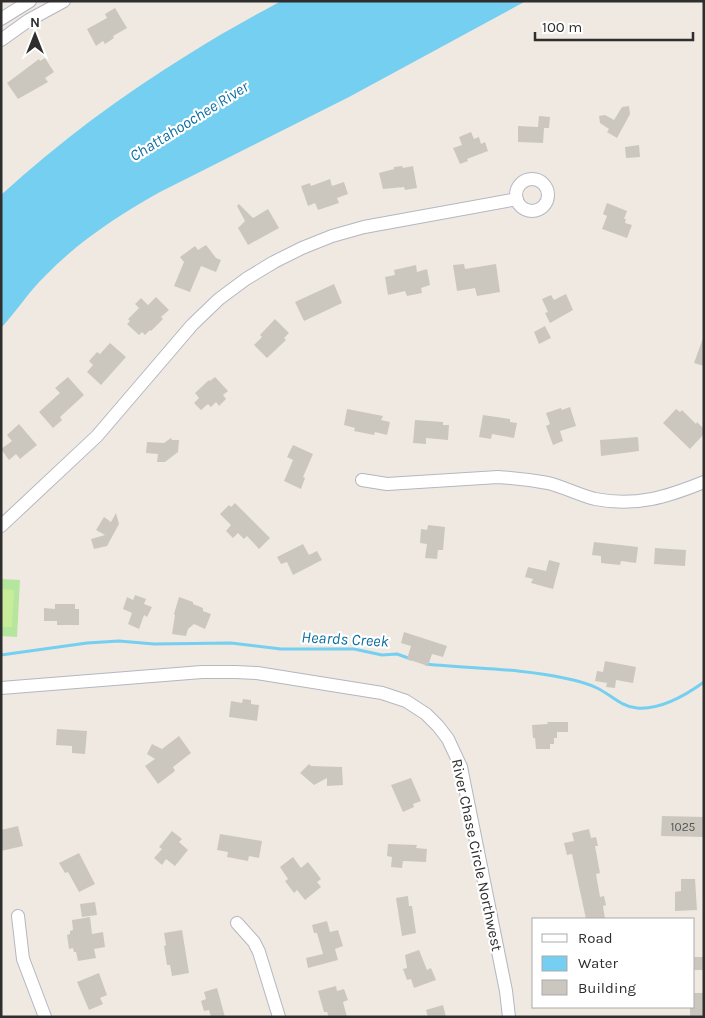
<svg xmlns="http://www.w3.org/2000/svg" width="705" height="1018" viewBox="0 0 705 1018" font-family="Karla,sans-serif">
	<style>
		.green { fill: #b6e59e }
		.pitch { fill: #c9ec9a }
		.water { fill: #75cff0 }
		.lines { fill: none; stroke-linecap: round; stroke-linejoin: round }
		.stream { stroke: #75cff0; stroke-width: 3 }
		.building { fill: #cbc7bf }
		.minor-casing { stroke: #b4b7c1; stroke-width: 14 }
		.minor { stroke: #fff; stroke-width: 12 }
		.labels { text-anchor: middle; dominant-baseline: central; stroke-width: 4.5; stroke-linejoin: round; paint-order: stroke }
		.number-label { font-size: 12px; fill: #555452 }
		.street-label { font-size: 15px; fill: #2e2e2e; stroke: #fff }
		.water-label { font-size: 16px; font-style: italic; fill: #0d6fa3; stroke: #fff }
	</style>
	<rect width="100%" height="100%" fill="#efe9e1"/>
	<path class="green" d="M1 579 20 580 17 637 1 636Z"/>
	<path class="pitch" d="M1 589 14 590 12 627H1Z"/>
	<path class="water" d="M281 1H526L349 97 160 192C119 215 79 241 46 275 29 291 17 311 1 328V195C59 142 122 95 189 54 219 35 250 18 281 1Z"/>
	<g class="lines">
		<path class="stream" d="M1 655 87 643 119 641 154 644 231 643 281 649H354L382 655 397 654 411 659
			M426 664C472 669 519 668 564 678 574 680 587 683 597 688 610 694 621 707 637 708 660 710 686 695 704 682"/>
	</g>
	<path class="building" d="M115 8 127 28 113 36 114 38 105 44 103 41 96 46 87 29 107 18 105 14Z
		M45 58 54 72 45 78 48 82 18 99 7 83 39 59 40 61Z
		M629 106 630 114 617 138 607 132 609 129 600 123 599 116 605 115 614 120 622 107Z
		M539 116 550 117 549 128H544L543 143 518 142V126L538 127Z
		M471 132 474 139 479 137 481 144 485 142 488 151 467 159 468 161 460 164 453 148 462 145 459 137Z
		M639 145 640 157 626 158 625 147Z
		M402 166 403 168 413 166 417 188 405 190 404 187 383 189 379 173 394 169V167Z
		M330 179 332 186 344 182 348 194 337 198 339 203 318 210 315 203 308 206 301 186 310 183 311 186Z
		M607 203 627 211 624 219H626L625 223 632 225 627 238 602 229 607 216 603 214Z
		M239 204 253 218 268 209 279 228 248 245 238 228 245 221 237 206Z
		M206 245 216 258 221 260 216 272 201 266 190 292 174 286 184 262 180 257 195 246 198 250Z
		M464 264 465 269 496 264 500 292 477 296 475 288 457 291 453 265Z
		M416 265 417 272 427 269 430 285 421 288 422 293 407 296 405 291 388 295 385 277 395 275 394 270Z
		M334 284 342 303 304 321 295 302Z
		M566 294 573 310 550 323 545 313 548 312 542 299 551 295 554 300Z
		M156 297 169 310 161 317 163 319 151 331 150 330 145 335 142 332 139 335 127 324 130 321 128 319 139 308 135 304 141 298 148 305Z
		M275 319 289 333 284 338 286 340 267 358 254 345 262 337 260 335Z
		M545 326 551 338 539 344 534 332Z
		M703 338H704V366L694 363Z
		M110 343 126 357 101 385 87 372 93 365 89 361 97 352 100 354Z
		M68 377 84 395 60 417 62 420 53 428 39 412 60 393 55 388Z
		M215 377 228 391 223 395 226 399 219 406 216 402 211 407 208 404 201 410 194 403 199 398 195 393 209 380 210 381Z
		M570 407 576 426 560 431 563 441 553 445 546 426 550 424 546 413 561 408 562 410Z
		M347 409 383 416 381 420 390 422 387 435 375 432 374 435 354 431 355 428 344 425Z
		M676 409 680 412 682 410 696 424 697 422 704 429V434L690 449 663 423Z
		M483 415 510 419V422L517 423 514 438 492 434 491 439 479 437Z
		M415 420 443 422V425H449L448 440 426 438V444L413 443Z
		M19 424 37 445 20 459 16 454 9 460 1 449 12 441 7 435Z
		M638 437 639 451 601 456 600 440Z
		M171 438 172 440H179L178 452 165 462H157L158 454 146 453 147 442 164 443Z
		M293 445 313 454 303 477 305 478 301 489 284 481 293 460 287 457Z
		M235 503 270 538 259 549 247 536 244 539 238 533 233 538 226 531 231 525 220 514 229 505 231 507Z
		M116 513 119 524 107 546 94 549 91 539 105 535 96 530 104 517 111 522Z
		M428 525 445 527 443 550H438L437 559 425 558 427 544 420 543 421 529 427 530Z
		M594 542 638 547 636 563 621 561 620 565 601 563V556L592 555Z
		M303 544 309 555 317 551 322 560 293 575 287 562 281 564 277 557Z
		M655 548 686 550 685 566 654 564Z
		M549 560 560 563 553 589 531 583 533 579 525 577 528 567 546 571Z
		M135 595 146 599 144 604 152 607 147 617 144 615 139 629 128 624 132 613 123 609 127 597 133 600Z
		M179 597 193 602V604L203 608V611L211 614 205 629 194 624 188 629 186 636 172 634 175 615 174 614Z
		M55 604H75V609H79V625H57V621H44V608L55 609Z
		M404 632 447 646 443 657 432 654 428 666 407 659 411 646 401 643Z
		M605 661 636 667 633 683 616 680 615 688 606 687 607 683 595 681 597 671 603 672Z
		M243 699 251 700V704L259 705 257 721 229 717 231 701 242 703Z
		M547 722H568V732H557V738H554V744H550V749H536L535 738H533L532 725 548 724Z
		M57 729 87 731 85 754 72 753V746L56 745Z
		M179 736 191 753 173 767 175 771 158 784 145 766 155 759 147 754 152 744 162 749Z
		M309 764 311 766 342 767 343 785 327 786V778L314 785 300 773Z
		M411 778 421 801 413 804 414 807 403 812 391 785Z
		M662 816 704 817V837L661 836Z
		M18 826 23 846 1 851V830Z
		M589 829 591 838 596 837 598 846H595L600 873 596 874 600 897 604 896 606 905 603 906 605 919H586L572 854 567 855 564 843 574 841 572 833Z
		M172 831 182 839 179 842 188 850 175 866 166 859 162 865 154 858 162 849 159 847Z
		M220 834 262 841 259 858 249 856 248 861 227 857 228 852 217 850Z
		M388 844 417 845 416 848 427 849 426 862 403 861 402 868 391 867 392 857 387 856Z
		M79 853 95 884 79 892 68 872 65 873 59 863Z
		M293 857 301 868 308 862 321 879 317 882 321 887 305 900 297 890 294 893 285 881 288 879 280 867Z
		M681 879H695L697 910 675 911V892L681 891Z
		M408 896 409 906H412L416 933 402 936 396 898Z
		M95 902 97 915 82 917 80 904Z
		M90 917 92 934 103 932 105 947 94 949 96 958 78 961 76 952H74L73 948 69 949 67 935 70 934V931L73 930 72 920Z
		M327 921 330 932 338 930 343 946 335 949 338 960 308 968 306 958 323 954 317 933H314L312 925Z
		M182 930 189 973 172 976 170 965H167L164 946 166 945 164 933Z
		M419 950 427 970 431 968 436 980 414 988 411 979 407 980 403 969 407 968 405 955Z
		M694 957H704V970H694Z
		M99 973 107 995 100 998 103 1004 89 1010 77 982Z
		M336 986 337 991 344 989 348 1000 343 1002 347 1017H329L327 1012H324L318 991Z
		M217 988 225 1017H211L209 1010 204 1011 201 1001 206 999 204 992Z
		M694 993H704V1017H690V1007H694Z
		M443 1005 446 1017H428L426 1010Z"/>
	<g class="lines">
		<g class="minor-casing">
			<path id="minor" d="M1 19 30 1
				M1 40 29 20 64 1
				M516 195a16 16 0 1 1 32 0a16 16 0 1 1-32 0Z
				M362 480 387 484 498 477C515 478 532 480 548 483 564 487 579 495 595 499 636 507 667 497 704 482
				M1 526 97 436 192 325 219 299 246 279 274 262 302 248 332 236 364 227 517 199
				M1 688 202 672H235L257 673 382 693 406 701 426 714 438 726 448 739 461 767 506 991 509 1017
				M18 916 23 959 45 1017
				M237 923 254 942 259 952 279 1017"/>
		</g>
		<use href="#minor" class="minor"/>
	</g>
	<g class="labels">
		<g class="number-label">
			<text x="683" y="827">1025</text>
		</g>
		<g class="street-label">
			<text transform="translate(477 855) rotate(78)">River Chase Circle Northwest</text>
		</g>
		<g class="water-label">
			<text transform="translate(189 121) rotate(-32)">Chattahoochee River</text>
			<text transform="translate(345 639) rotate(3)">Heards Creek</text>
		</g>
	</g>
	<rect width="705" height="1018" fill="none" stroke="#2e2e2e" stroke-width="5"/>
	<rect x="532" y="918" width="162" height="90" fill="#ffffff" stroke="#ababab"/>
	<rect x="542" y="934" width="25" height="8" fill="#ffffff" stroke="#ababab"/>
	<text x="578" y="943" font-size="15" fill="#2e2e2e">Road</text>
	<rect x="542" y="956" width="25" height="15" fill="#75cff0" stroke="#ababab"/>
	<text x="578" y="968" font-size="15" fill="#2e2e2e">Water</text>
	<rect x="542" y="980" width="25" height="15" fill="#cbc7bf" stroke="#ababab"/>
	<text x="578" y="993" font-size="15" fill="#2e2e2e">Building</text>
	<g transform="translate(35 35)" stroke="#ffffff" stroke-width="4" paint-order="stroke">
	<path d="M0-4L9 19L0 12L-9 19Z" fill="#2e2e2e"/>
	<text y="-8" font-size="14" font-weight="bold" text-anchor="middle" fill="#2e2e2e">N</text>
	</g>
	<path d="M535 32v8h158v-8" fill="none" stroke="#2e2e2e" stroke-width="2.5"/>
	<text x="542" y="32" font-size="15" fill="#2e2e2e" stroke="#ffffff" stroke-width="4" paint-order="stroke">100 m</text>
</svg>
